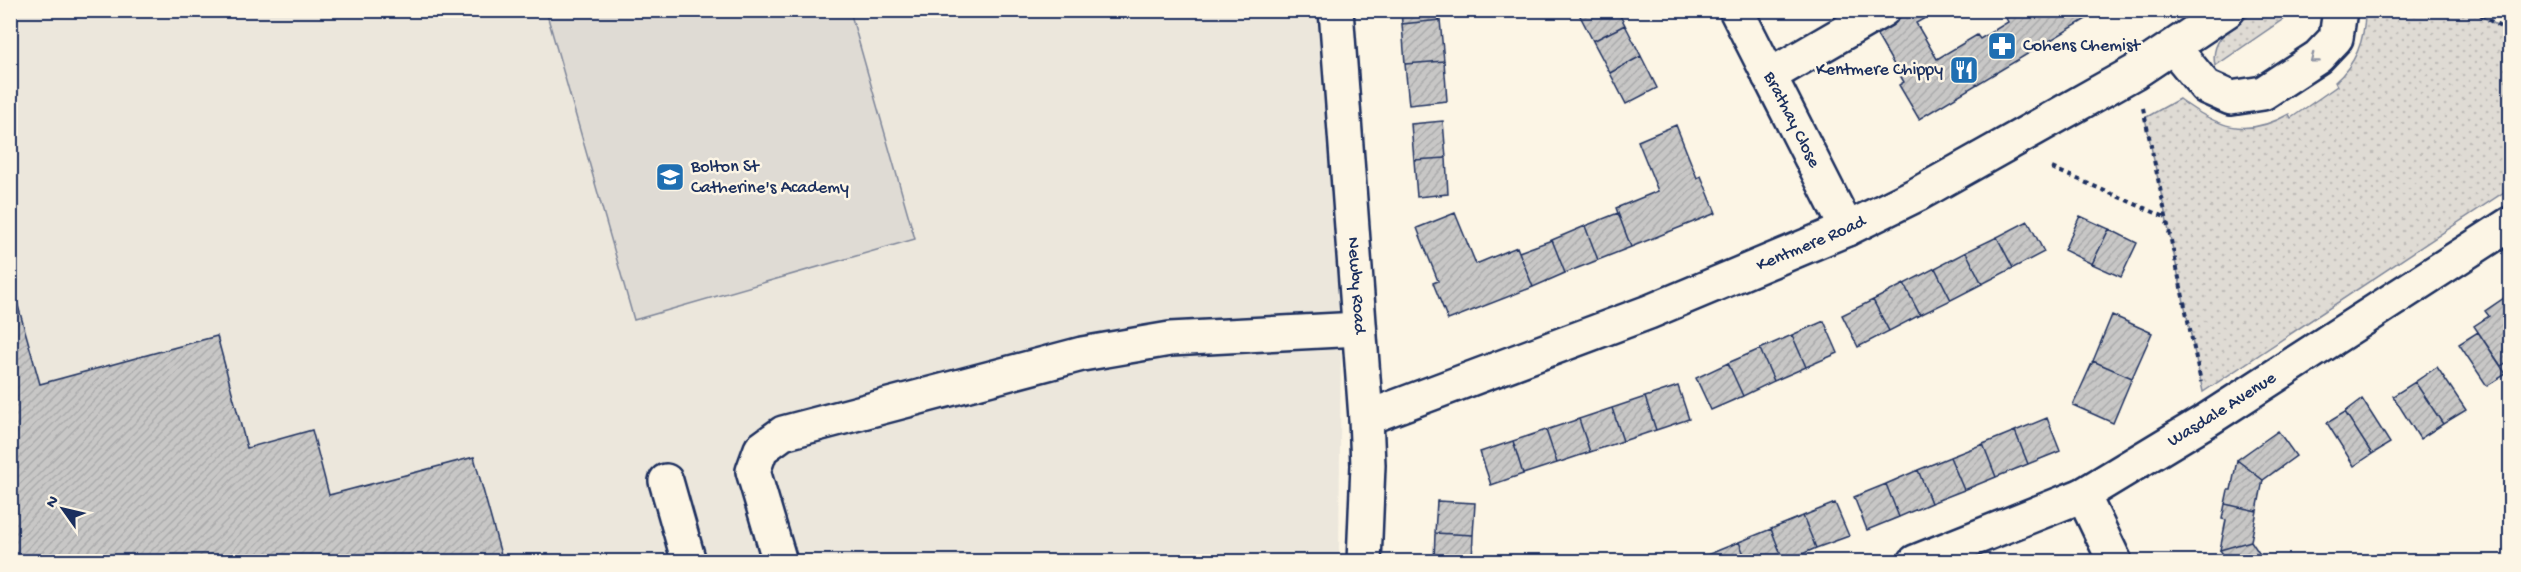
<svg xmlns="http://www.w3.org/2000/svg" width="2521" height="572" viewBox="0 0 2521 572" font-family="'Gochi Hand',sans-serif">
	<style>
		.built { fill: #ece7dc }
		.grass { fill: url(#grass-dots); stroke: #7d8599; stroke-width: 1.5 }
		.park { fill: #dfdbd4; stroke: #7d8599; stroke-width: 1.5 }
		.building { fill: url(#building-hatch); stroke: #1b2f5e; stroke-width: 1.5 }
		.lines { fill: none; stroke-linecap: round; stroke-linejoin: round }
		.minor-casing { stroke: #1b2f5e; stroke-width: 38 }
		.path { stroke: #1b2f5e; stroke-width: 4; stroke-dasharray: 4.5 4.5; stroke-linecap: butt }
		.minor { stroke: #fcf5e5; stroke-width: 33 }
		.oneway { stroke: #8c92a2 }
		.labels { text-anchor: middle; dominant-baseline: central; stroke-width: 5; stroke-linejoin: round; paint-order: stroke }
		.poi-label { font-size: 18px; fill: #1b2f5e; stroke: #fcf5e5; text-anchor: start }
		.street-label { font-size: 18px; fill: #1b2f5e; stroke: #fcf5e5 }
	</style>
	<defs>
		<pattern id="grass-dots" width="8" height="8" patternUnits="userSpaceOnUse" patternTransform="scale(1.5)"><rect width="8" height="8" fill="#dfdbd4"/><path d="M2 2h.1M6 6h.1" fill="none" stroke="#bfbcb8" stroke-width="1.8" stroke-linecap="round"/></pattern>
		<pattern id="building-hatch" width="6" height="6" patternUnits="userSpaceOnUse" patternTransform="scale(1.5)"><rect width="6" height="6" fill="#c8c7c6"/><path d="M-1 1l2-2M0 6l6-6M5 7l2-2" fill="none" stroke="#ababac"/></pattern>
	</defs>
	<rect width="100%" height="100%" fill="#fcf5e5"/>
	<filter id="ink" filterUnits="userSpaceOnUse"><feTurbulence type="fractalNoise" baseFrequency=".0167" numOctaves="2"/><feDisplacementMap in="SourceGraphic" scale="12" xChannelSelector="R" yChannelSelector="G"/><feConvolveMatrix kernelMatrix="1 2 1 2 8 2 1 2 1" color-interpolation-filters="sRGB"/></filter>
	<g filter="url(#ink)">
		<path class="built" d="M10 11H1320L1341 343 1339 561H11Z"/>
		<path class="grass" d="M2256 11H2295L2215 66C2209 36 2235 26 2256 11Z
			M2365 11H2473L2510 33V188L2203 392 2145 118 2179 99C2217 127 2245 139 2289 114L2291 118 2337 86 2335 82C2357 63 2365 39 2365 11Z"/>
		<path class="park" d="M546 11H850L915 239 634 320Z"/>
		<path class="building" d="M1401 10H1440V20L1402 24Z
			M1577 10H1617L1625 25 1593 41Z
			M1912 10H1924L1927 17 1916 23 1937 59 1977 35 1980 39 2008 22 2006 18 2019 10H2101L1919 119 1899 85 1904 82 1875 32Z
			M1440 20 1444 61 1405 64 1402 24Z
			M1625 25 1641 56 1610 73 1593 41Z
			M1641 56 1657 88 1626 104 1610 73Z
			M1444 61 1447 101 1409 105 1405 64Z
			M1443 121 1446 158 1414 160 1411 124Z
			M1676 125 1697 178 1701 176 1716 213 1631 247 1616 208 1658 191 1638 141Z
			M1446 158 1448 194 1417 197 1414 160Z
			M1455 213 1476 264 1517 247 1533 287 1448 320 1433 283 1438 281 1417 228Z
			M1618 213 1631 247 1598 260 1585 226Z
			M2080 216 2109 229 2092 264 2064 250Z
			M2028 221 2044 252 2013 268 1997 237Z
			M1585 226 1598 260 1565 273 1552 240Z
			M2109 229 2137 243 2121 277 2092 264Z
			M1997 237 2013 268 1982 284 1966 252Z
			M1552 240 1565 273 1533 287 1519 252Z
			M1966 252 1982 284 1951 300 1935 268Z
			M1935 268 1951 300 1920 315 1904 284Z
			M1904 284 1920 315 1889 331 1873 300Z
			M2510 294V360L2501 366 2474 326 2489 316 2485 311Z
			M15 295 40 384 217 336 247 448 312 430 329 495 474 457 503 562H10V296Z
			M1873 300 1889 331 1858 347 1842 315Z
			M2112 315 2152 333 2132 378 2093 361Z
			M1824 321 1838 353 1806 367 1792 335Z
			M2478 332 2506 374 2487 386 2459 344Z
			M1792 335 1806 367 1774 381 1760 349Z
			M1760 349 1774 381 1743 396 1728 363Z
			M2093 361 2132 378 2113 423 2073 405Z
			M1728 363 1743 396 1711 410 1696 378Z
			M2437 367 2466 410 2443 424 2415 382Z
			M2415 382 2443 424 2420 439 2393 396Z
			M1678 386 1689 419 1656 430 1645 397Z
			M1645 397 1656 430 1623 441 1612 408Z
			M2362 399 2390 443 2372 454 2345 412Z
			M1612 408 1623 441 1590 452 1579 419Z
			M2345 412 2372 454 2354 466 2327 423Z
			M2047 418 2060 451 2028 464 2015 431Z
			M1579 419 1590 452 1557 463 1546 430Z
			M1546 430 1557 463 1523 474 1513 441Z
			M2015 431 2028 464 1996 477 1983 444Z
			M2278 431 2296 456 2263 480 2237 460Z
			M1513 441 1523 474 1491 485 1480 452Z
			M1983 444 1996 477 1964 490 1950 457Z
			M1950 457 1964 490 1931 503 1918 470Z
			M2237 460 2263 480 2257 511 2225 504 2228 490H2231Z
			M1918 470 1931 503 1899 517 1886 484Z
			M1886 484 1899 517 1867 530 1854 497Z
			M1437 501 1475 503 1473 535 1435 533Z
			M1835 503 1849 536 1816 548 1803 516Z
			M2225 504 2257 511 2251 541 2220 550 2226 520 2222 519Z
			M1803 516 1816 548 1784 562 1771 529Z
			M1771 529 1784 562H1747L1739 542Z
			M1435 533 1473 535 1472 562H1434Z
			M2251 541 2265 562H2228L2220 550Z
			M1739 542 1747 562H1709L1707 555Z"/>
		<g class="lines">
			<g class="minor-casing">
				<g id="minor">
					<path id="s1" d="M1336 10 1366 418 1368 465 1364 562"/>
					<path id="s2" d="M1736 10 1847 229"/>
					<path d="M2174 48 2206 87 2231 98 2263 93 2318 57 2336 38 2340 10"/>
					<path d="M1769 76 1883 10"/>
					<path id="s3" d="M1366 418 1649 312 1847 229 1918 194 2135 72 2228 10"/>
					<path d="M666 481 689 562"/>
					<path d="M2083 495 2115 562"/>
					<path d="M780 562 753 471 761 449 783 433 1082 354 1170 339 1359 329"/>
					<path id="s4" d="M1915 562 2083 495 2207 420 2510 224"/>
				</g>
			</g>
			<path class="path" d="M2473 10 2510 33
				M2143 108 2201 382
				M2052 168 2165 217"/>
			<use href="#minor" class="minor"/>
		</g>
		<defs><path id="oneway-chevron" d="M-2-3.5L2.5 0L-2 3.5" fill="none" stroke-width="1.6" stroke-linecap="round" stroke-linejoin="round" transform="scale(1.5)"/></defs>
		<use class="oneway" href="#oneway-chevron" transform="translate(2314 59) rotate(143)"/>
	</g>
	<defs>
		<g id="pharmacy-square" transform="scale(1.5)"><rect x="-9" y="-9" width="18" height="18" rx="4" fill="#1f6fb2" stroke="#fcf5e5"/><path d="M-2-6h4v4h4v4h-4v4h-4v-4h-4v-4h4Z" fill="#fff"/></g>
		<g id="restaurant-square" transform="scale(1.5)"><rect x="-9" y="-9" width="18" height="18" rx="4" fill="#1f6fb2" stroke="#fcf5e5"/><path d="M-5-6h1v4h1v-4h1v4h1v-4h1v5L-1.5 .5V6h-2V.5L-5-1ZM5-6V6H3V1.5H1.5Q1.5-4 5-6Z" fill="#fff"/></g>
		<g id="school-square" transform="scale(1.5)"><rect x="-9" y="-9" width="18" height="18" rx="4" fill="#1f6fb2" stroke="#fcf5e5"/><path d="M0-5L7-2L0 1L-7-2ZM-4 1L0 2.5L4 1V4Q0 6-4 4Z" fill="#fff"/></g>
	</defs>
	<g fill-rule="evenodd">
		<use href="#pharmacy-square" x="2002" y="46"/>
		<use href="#restaurant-square" x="1964" y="70"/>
		<use href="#school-square" x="670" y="177"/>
	</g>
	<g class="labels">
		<g class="poi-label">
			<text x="2023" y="46">Cohens Chemist</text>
			<text x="1943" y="70" text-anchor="end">Kentmere Chippy</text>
			<text x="691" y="167">Bolton St<tspan x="691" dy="21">Catherine's Academy</tspan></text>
		</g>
		<g class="street-label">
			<text stroke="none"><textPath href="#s2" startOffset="123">Brathay Close</textPath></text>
			<text stroke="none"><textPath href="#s3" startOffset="478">Kentmere Road</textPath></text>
			<text stroke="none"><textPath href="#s1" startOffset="276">Newby Road</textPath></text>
			<text stroke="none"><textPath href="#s4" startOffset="344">Wasdale Avenue</textPath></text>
		</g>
	</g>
	<rect width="2521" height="572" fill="none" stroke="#fcf5e5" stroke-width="36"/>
	<rect x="18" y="18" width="2485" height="536" fill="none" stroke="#1b2f5e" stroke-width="2" filter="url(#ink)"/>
	<g transform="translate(63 509) rotate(304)" stroke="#fcf5e5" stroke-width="4.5" paint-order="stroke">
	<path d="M0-4.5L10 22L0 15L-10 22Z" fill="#1b2f5e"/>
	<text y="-9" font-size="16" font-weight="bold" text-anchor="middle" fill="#1b2f5e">N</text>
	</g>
</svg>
